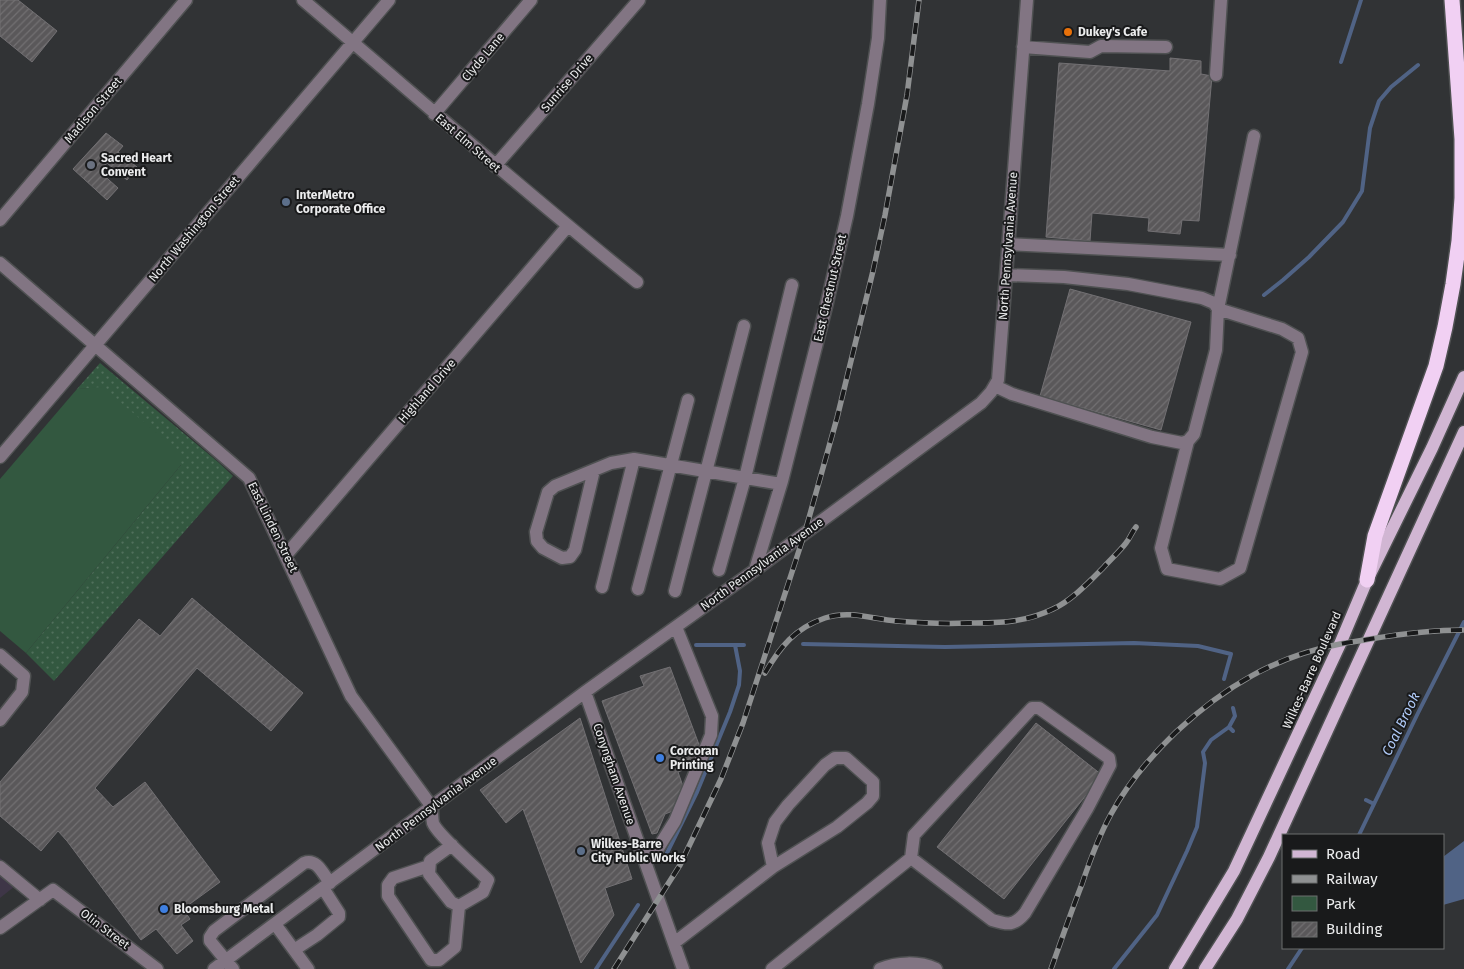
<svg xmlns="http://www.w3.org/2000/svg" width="1464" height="969" viewBox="0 0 1464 969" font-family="'Fira Sans',sans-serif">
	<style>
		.education { fill: #3e3647 }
		.grass { fill: url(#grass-dots) }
		.green { fill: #335840 }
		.water { fill: #506385 }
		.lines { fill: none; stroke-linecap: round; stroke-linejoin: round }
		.stream { stroke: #506385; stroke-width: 4 }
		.building { fill: url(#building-hatch); stroke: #727073 }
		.minor-casing { stroke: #4f5152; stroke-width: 15 }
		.major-casing { stroke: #4f5152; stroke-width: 15 }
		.highway-casing { stroke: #4f5152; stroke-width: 18 }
		.minor { stroke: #827583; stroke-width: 12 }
		.major { stroke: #d1b6d3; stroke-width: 12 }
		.highway { stroke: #f1d0f3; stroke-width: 15 }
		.rail-casing { stroke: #8f9192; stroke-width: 5.5 }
		.rail { stroke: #191a1b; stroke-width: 4; stroke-dasharray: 11; stroke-linecap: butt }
		.food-dot { fill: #e8710a; stroke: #191a1b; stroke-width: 2 }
		.worship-dot { fill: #6b7280; stroke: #191a1b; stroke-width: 2 }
		.service-dot { fill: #5c6f8a; stroke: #191a1b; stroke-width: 2 }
		.shop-dot { fill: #3f7fe0; stroke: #191a1b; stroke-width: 2 }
		.labels { text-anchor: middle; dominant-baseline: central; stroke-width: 4; stroke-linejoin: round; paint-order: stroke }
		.poi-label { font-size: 12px; font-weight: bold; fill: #ebeced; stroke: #191a1b; text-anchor: start }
		.street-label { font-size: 12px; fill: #ebeced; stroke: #191a1b }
		.water-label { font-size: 14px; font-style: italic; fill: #b0cbf9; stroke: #191a1b }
	</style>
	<defs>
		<pattern id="grass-dots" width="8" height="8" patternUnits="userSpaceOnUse" patternTransform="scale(1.25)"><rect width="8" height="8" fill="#335840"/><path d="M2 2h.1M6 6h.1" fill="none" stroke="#51705c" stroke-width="1.8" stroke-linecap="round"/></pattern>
		<pattern id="building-hatch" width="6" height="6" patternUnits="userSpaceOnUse" patternTransform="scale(1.25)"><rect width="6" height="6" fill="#5a585a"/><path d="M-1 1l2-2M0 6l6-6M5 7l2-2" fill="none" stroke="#727072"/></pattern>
	</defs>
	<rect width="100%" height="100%" fill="#313335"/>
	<path class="education" d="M0 858 25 878 0 898Z"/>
	<path class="grass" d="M100 363 218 462 233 476 54 681 26 653 181 465 102 388 77 389Z"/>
	<path class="green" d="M102 387 181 453V465L26 653 0 631V479L77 389Z"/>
	<path class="water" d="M1464 841V899L1443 905V857Z"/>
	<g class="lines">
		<path class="stream" d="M1341 62 1361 0
			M1264 295 1283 280 1309 257 1343 222 1362 191 1370 128 1379 101 1391 87 1418 65
			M803 644 945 647 1134 643 1198 646 1231 654 1224 679
			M696 645H744
			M1233 731 1229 727 1235 716 1233 708
			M1366 800 1374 804
			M1359 835 1418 713 1464 622
			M667 853 697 792 730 712 739 685 740 671 735 645
			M596 969 638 905
			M1114 969 1157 915 1187 851 1197 827 1205 763 1203 752 1211 740 1229 727
			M1288 969 1302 948"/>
	</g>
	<path class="building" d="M0 0H18L57 31 32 62 0 36Z
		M1170 58 1201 61V74L1212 76 1199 221 1182 220 1180 234 1148 231 1149 218 1092 213 1090 241 1046 237 1059 63 1170 71Z
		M106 133 123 146 118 152 137 167 127 180 107 163 100 172 118 188 107 200 73 169Z
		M1070 289 1191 322 1161 430 1040 396Z
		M192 598 303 693 271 731 197 668 95 788 113 807 145 782 220 882 183 909 190 919 181 925 193 941 177 954 156 929 141 940 67 841 58 831 41 851 0 816V782L139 619 160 636Z
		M670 667 701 750 691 767 678 772 685 792 678 809 665 814 657 833 652 834 602 701 644 686 640 676Z
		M580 718 632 879 605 888 614 915 581 963 523 809 506 823 480 790Z
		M1036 723 1102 775 1004 899 937 847Z"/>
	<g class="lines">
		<g class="minor-casing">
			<path id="minor" d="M303 0C414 94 523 191 637 282
				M1023 47 1090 52 1101 46 1166 47
				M1216 75 1221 0
				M434 114 531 0
				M495 166 639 0
				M0 220 186 0
				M1008 244 1230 255
				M0 263 249 478 351 696 432 807C432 812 432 818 433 823 437 834 477 869 488 880L483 892 459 906 451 902 429 874 430 861 452 845
				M995 386 1012 394 1152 437 1182 443 1188 441 1194 434 1216 350 1218 309 1214 303 1202 298 1128 284 1064 277 1006 275
				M1188 441 1161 548 1167 569 1220 579 1240 568 1302 352 1298 338 1282 329 1218 309 1254 136
				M0 457 389 0
				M594 470 575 550 570 557 562 558 543 548 537 541 536 532 548 492 555 486 611 463 634 459 781 484
				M286 555 567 227
				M719 570 745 478 792 285
				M755 570 782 481 826 307 847 216 868 104 878 38 880 0
				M602 587 634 459
				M638 589 688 400
				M675 591 744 326
				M0 655 24 676 22 692 0 720
				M585 692 683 969
				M643 857 657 850 675 821 711 735 712 716 676 627
				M429 866 393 878 388 885V896L431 960H439L455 947 459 906
				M0 867 40 900
				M275 924 308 969
				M0 928 53 890 157 969
				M674 943 773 867 837 827 867 803 873 796V782L846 758H835L825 765 788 805 775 822 768 843 773 867
				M294 950 317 935 339 917V913L323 888
				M214 969 585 692 755 570 981 403 991 392 998 380 1027 0
				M233 969 210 941V937L214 931 304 863C317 858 323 874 330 883
				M772 969 911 858 914 835 1032 708H1039L1109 758 1110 765 1087 809 1025 913C1014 926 1008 925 992 920L911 858
				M880 969C897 962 919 961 936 969"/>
		</g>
		<g class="major-casing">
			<path id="major" d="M1175 969 1234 871 1340 644 1367 580 1432 448 1464 377
				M1205 969 1237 919 1269 857 1464 432"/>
		</g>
		<g class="highway-casing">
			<path id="highway" d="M1367 580 1375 536 1436 366 1445 327 1453 284 1459 241 1462 198V139L1452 0"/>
		</g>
		<use href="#minor" class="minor"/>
		<use href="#major" class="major"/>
		<use href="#highway" class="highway"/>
		<g class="rail-casing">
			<path id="rail" d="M765 673C780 647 795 628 825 618 850 610 872 619 896 621 920 623 944 624 968 623 999 623 1024 623 1053 609 1072 600 1088 583 1103 568 1110 560 1119 552 1126 543 1130 538 1132 532 1136 527
				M614 969 680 865 721 779 743 723 805 532 837 418 873 271 885 215 907 95 919 0
				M1051 969C1061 941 1071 912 1082 884 1090 860 1099 836 1111 814 1128 783 1151 756 1176 732 1224 687 1276 656 1340 644 1350 642 1360 641 1370 639 1401 634 1432 630 1464 630"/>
		</g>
		<use href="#rail" class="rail"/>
	</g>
	<circle class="food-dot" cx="1068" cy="32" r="5"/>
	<circle class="worship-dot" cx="91" cy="165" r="5"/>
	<g class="service-dot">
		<circle cx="286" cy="202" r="5"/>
		<circle cx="581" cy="851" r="5"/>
	</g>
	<g class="shop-dot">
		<circle cx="660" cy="758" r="5"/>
		<circle cx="164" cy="909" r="5"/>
	</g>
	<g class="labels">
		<g class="poi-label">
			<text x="1078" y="32">Dukey's Cafe</text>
			<text x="101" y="158">Sacred Heart<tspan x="101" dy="14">Convent</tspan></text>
			<text x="296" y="195">InterMetro<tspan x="296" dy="14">Corporate Office</tspan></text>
			<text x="670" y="751">Corcoran<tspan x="670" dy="14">Printing</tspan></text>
			<text x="591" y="844">Wilkes-Barre<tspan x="591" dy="14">City Public Works</tspan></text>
			<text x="174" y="909">Bloomsburg Metal</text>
		</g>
		<g class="street-label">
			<text transform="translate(483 57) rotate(-50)">Clyde Lane</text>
			<text transform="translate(567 83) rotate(-49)">Sunrise Drive</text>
			<text transform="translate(93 110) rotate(-50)">Madison Street</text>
			<text transform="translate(468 143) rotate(41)">East Elm Street</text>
			<text transform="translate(194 229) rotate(-50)">North Washington Street</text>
			<text transform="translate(1008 246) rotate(-86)">North Pennsylvania Avenue</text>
			<text transform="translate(830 288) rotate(-77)">East Chestnut Street</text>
			<text transform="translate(427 391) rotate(-49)">Highland Drive</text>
			<text transform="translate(273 527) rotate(64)">East Linden Street</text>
			<text transform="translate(762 564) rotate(-36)">North Pennsylvania Avenue</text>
			<text transform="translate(1312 670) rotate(-66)">Wilkes-Barre Boulevard</text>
			<text transform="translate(614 774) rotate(71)">Conyngham Avenue</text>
			<text transform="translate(436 804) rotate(-37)">North Pennsylvania Avenue</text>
			<text transform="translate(105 929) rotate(37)">Olin Street</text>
		</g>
		<g class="water-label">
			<text transform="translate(1401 724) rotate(-64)">Coal Brook</text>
		</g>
	</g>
	<rect x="1282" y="834" width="162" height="115" fill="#191a1b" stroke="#6d6e6f"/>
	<rect x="1292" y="850" width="25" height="8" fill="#d1b6d3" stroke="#6d6e6f"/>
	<text x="1326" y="859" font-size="15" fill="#ebeced">Road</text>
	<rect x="1292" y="875" width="25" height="8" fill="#8f9192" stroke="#6d6e6f"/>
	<text x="1326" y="884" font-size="15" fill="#ebeced">Railway</text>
	<rect x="1292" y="896" width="25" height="15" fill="#335840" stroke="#6d6e6f"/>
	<text x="1326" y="909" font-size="15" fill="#ebeced">Park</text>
	<rect x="1292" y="922" width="25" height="15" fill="url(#building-hatch)" stroke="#6d6e6f"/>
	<text x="1326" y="934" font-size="15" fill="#ebeced">Building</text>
</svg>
